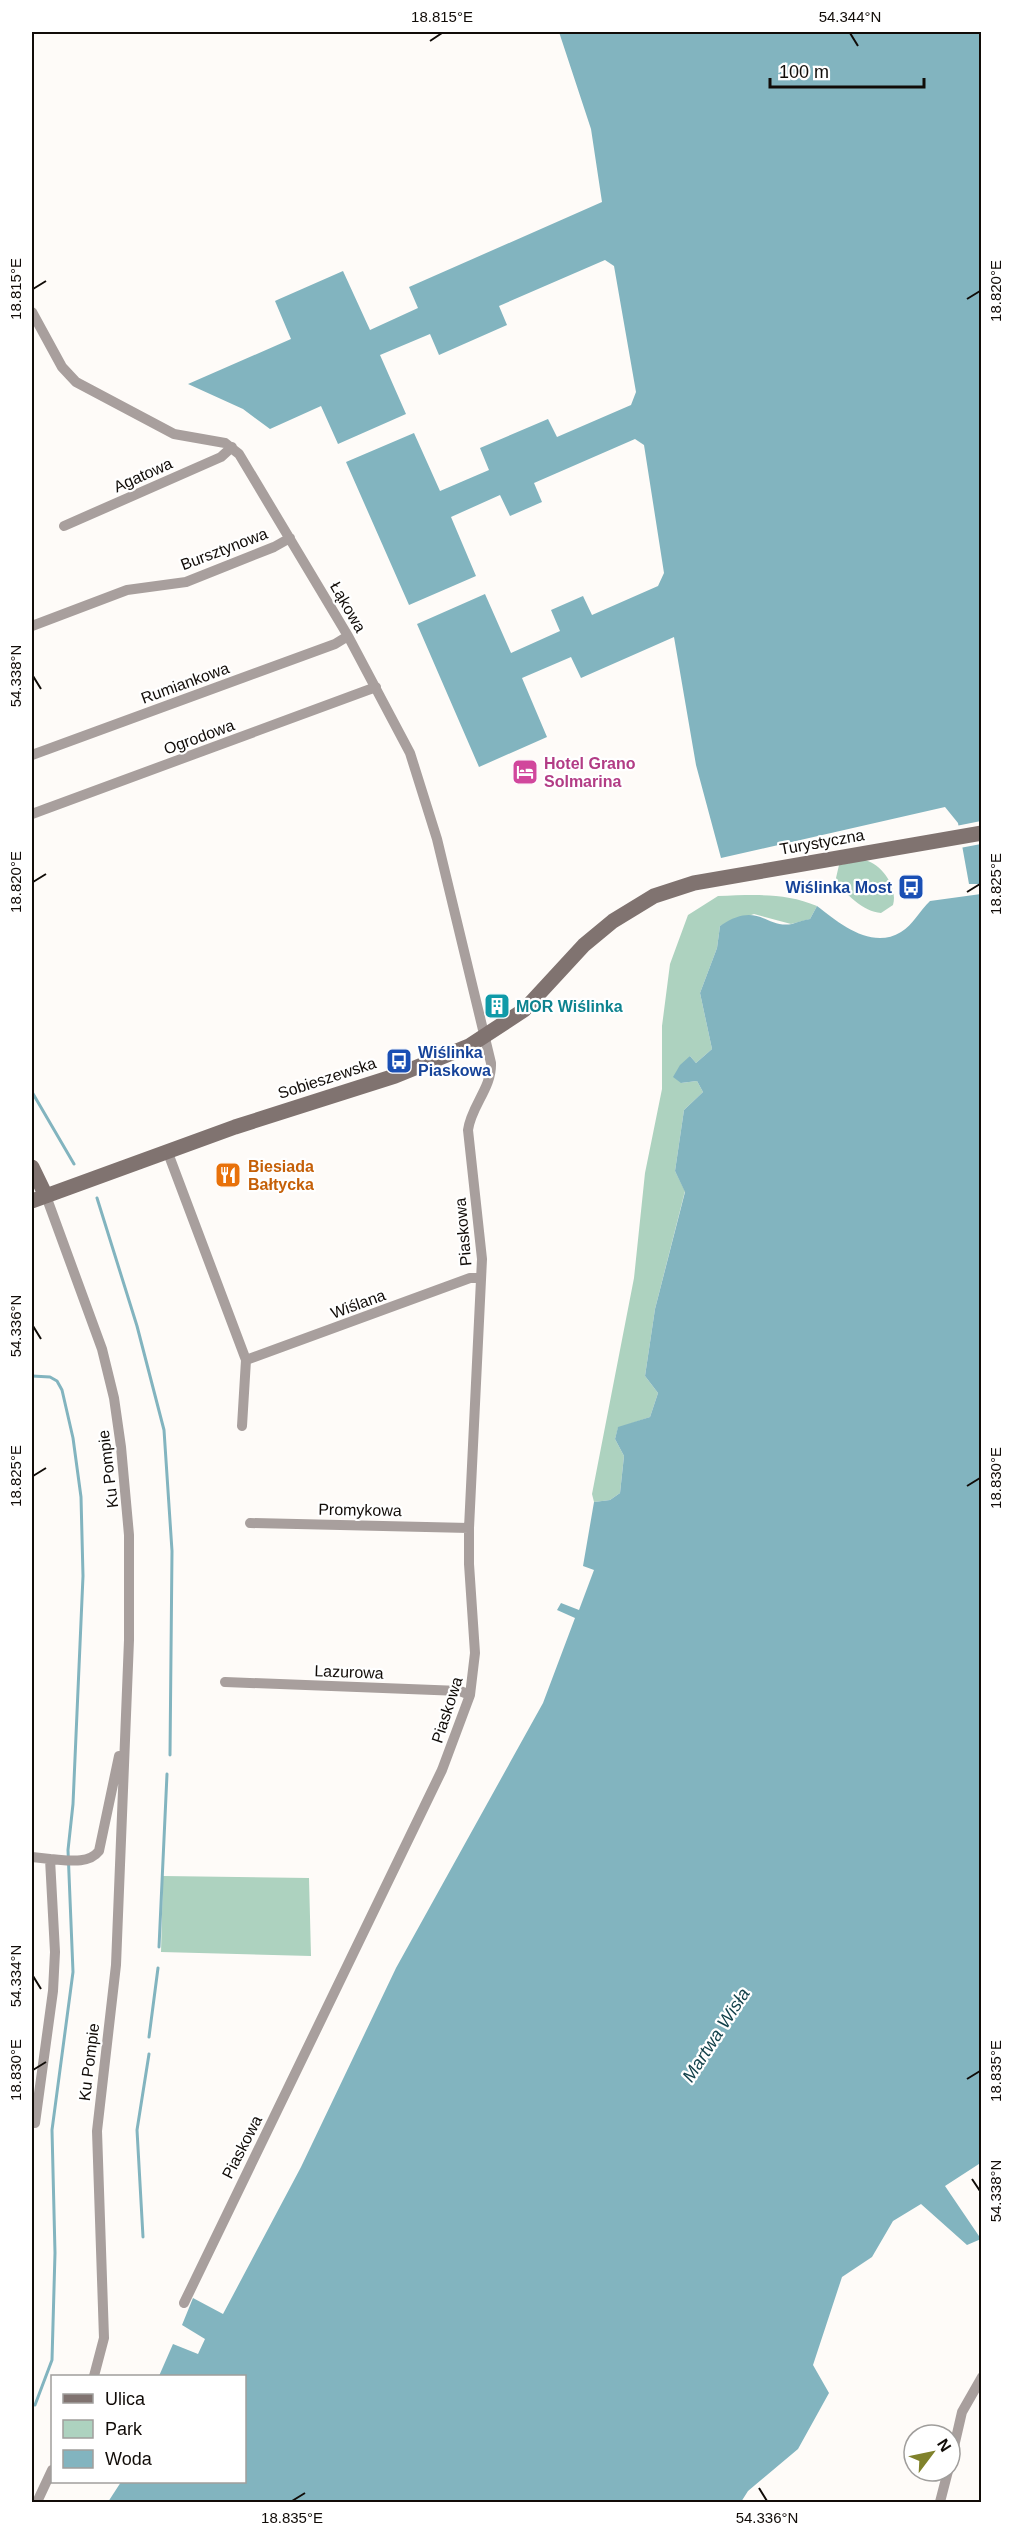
<svg xmlns="http://www.w3.org/2000/svg" width="1013" height="2534" viewBox="0 0 1013 2534" font-family="Arial,sans-serif">
	<style>
		.green { fill: #add2bf }
		.water { fill: #82b4bf }
		.pier { fill: #fefbf8 }
		.lines { fill: none; stroke-linecap: round; stroke-linejoin: round }
		.stream { stroke: #82b4bf; stroke-width: 3 }
		.street { stroke: #a89f9d; stroke-width: 10 }
		.secondary { stroke: #807370; stroke-width: 15 }
		.ticks { fill: none; stroke: #110c08; stroke-width: 2 }
		.labels { text-anchor: middle; dominant-baseline: central; stroke-width: 4.5; stroke-linejoin: round; paint-order: stroke }
		.street-label { font-size: 16px; fill: #110c08; stroke: #fff }
		.hotel-label { font-size: 16px; font-weight: bold; fill: #b23c85; stroke: #fff; text-anchor: start }
		.transit-label { font-size: 16px; font-weight: bold; fill: #164399; stroke: #fff; text-anchor: end }
		.culture-label { font-size: 16px; font-weight: bold; fill: #0d838f; stroke: #fff; text-anchor: start }
		.food-label { font-size: 16px; font-weight: bold; fill: #c56008; stroke: #fff; text-anchor: start }
		.water-label { font-size: 18px; font-style: italic; fill: #103f48; stroke: #fff }
		.neatline { fill: none; stroke: #110c08; stroke-width: 2 }
		.ticks-label { font-size: 15px; text-anchor: middle; fill: #110c08 }
	</style>
	<rect width="100%" height="100%" fill="#fefbf8"/>
	<path class="green" d="M865 860C883 865 898 888 893 905L881 913C864 912 843 893 836 878L839 865Z
		M718 896C752 895 785 892 817 906L810 919 791 924 754 914 720 926 717 948 700 993 712 1049 696 1063 690 1056 681 1083 697 1081 703 1092 684 1110 675 1171 685 1191 655 1309 645 1376 658 1393 650 1417 618 1428 615 1439 624 1456 620 1493 610 1500 594 1502 592 1494 634 1278 645 1173 662 1089V1026L670 964 688 915Z
		M163 1876 309 1878 311 1956 161 1952Z"/>
	<path class="water" d="M559 32H981V884H969L958 823 945 807 721 858 696 765 674 637 581 678 571 657 522 678 547 737 479 767 417 624 485 594 511 653 560 631 551 610 583 596 592 615 658 586 664 573 644 445 635 439 534 483 542 502 510 516 500 495 451 517 476 576 409 605 346 462 414 433 440 491 489 470 480 448 548 419 557 437 631 405 636 392 614 266 605 260 499 306 507 325 439 355 430 334 380 355 406 414 338 444 321 406 270 429 243 409 188 384 291 339 275 301 277 300 343 271 370 330 418 308 409 287 602 202 591 129Z
		M981 894 982 2162 945 2186 981 2239 967 2245 921 2204 893 2221 872 2257 842 2277 813 2365 829 2393 798 2449 748 2491 741 2502H108L121 2482H244V2376H159L173 2344 198 2354 205 2339 182 2325 193 2298 223 2314 301 2167 396 1968 543 1703 575 1618 557 1610 561 1603 579 1610 594 1570 583 1566 594 1502 610 1500 620 1493 624 1456 615 1439 618 1427 650 1417 658 1393 645 1376 655 1309 685 1192 675 1171 684 1110 703 1092 697 1081 681 1083 673 1077 680 1065 690 1056 696 1063 712 1049 700 993 717 948 720 926C758 900 766 929 792 924 798 922 803 920 810 919L817 906C840 924 872 950 901 932 913 925 920 910 930 901Z"/>
	<path class="pier" d="M981 821V844L960 848 956 826Z"/>
	<g class="lines">
		<path class="stream" d="M32 1092 74 1164
			M97 1198 137 1326 164 1430 172 1551 170 1755
			M32 1376 50 1377 57 1381 62 1390 73 1438 81 1497 83 1576 73 1804 68 1850 73 1972 52 2130 55 2253 52 2360 35 2405
			M159 1947 167 1774
			M149 2037 158 1968
			M143 2237 137 2130 149 2054"/>
		<path class="street" d="M32 312 62 367 76 382 174 434 225 443 239 454 348 636 410 753 437 839 491 1063C492 1088 471 1106 468 1130L482 1259 469 1528V1564L475 1653 470 1695 442 1770 184 2303
			M64 526 221 457 232 447
			M32 626 127 590 186 582 274 547 290 538
			M32 755 335 644 348 636
			M32 814 376 687
			M168 1153 246 1360 470 1278H481
			M46 1196 102 1349 114 1398 121 1447 129 1535V1640L116 1965 97 2131 104 2338 94 2376
			M242 1426 246 1360
			M250 1523 469 1528
			M225 1682 460 1691 470 1695
			M32 1857 50 1859
			M35 2123 53 1991 55 1952 50 1859C66 1860 88 1865 99 1851L119 1756
			M950 2464 962 2412 982 2377
			M37 2502 52 2470
			M940 2502 948 2471"/>
		<path class="secondary" d="M32 1167 46 1196
			M32 1201 235 1127 395 1076 469 1046 524 1010 584 945 613 921 654 896 694 883 982 833"/>
	</g>
	<path class="ticks" d="M850 33 858 46M430 41 442 33M33 289 46 281M967 299 980 291M33 676 41 689M33 882 46 874M967 892 980 884M33 1326 41 1339M33 1476 46 1468M967 1486 980 1478M33 1976 41 1989M33 2070 46 2062M967 2079 980 2071M972 2179 980 2191M759 2488 767 2501M292 2501 305 2493"/>
	<defs>
		<g id="hotel-square" transform="scale(1.35)"><rect x="-9" y="-9" width="18" height="18" rx="4" fill="#d1479c" stroke="#fff"/><path d="M-6-4.5h1.5V1H6V5H4.5V3h-9V5H-6ZM-4 0a1.8 1.8 0 1 1 3.6 0ZM.5 0V-2.5h3Q6-2.5 6 0Z" fill="#fff"/></g>
		<g id="bus-square" transform="scale(1.35)"><rect x="-9" y="-9" width="18" height="18" rx="4" fill="#1a4fb4" stroke="#fff"/><path d="M-5-6H5V4H4V6H2V4H-2V6H-4V4H-5ZM-3.5-4V0h7V-4ZM-3.5 1.2v1.5H-2V1.2ZM2 1.2v1.5H3.5V1.2Z" fill="#fff"/></g>
		<g id="building-square" transform="scale(1.35)"><rect x="-9" y="-9" width="18" height="18" rx="4" fill="#0f9aa8" stroke="#fff"/><path d="M-4-6H4V6H1V3H-1V6H-4ZM-2.5-4.3h1.7v1.8h-1.7ZM.8-4.3h1.7v1.8H.8ZM-2.5-1h1.7V.8h-1.7ZM.8-1h1.7V.8H.8Z" fill="#fff"/></g>
		<g id="restaurant-square" transform="scale(1.35)"><rect x="-9" y="-9" width="18" height="18" rx="4" fill="#e8710a" stroke="#fff"/><path d="M-5-6h1v4h1v-4h1v4h1v-4h1v5L-1.5 .5V6h-2V.5L-5-1ZM5-6V6H3V1.5H1.5Q1.5-4 5-6Z" fill="#fff"/></g>
	</defs>
	<g fill-rule="evenodd">
		<use href="#hotel-square" x="525" y="772"/>
		<use href="#bus-square" x="911" y="887"/>
		<use href="#building-square" x="497" y="1006"/>
		<use href="#bus-square" x="399" y="1061"/>
		<use href="#restaurant-square" x="228" y="1175"/>
	</g>
	<g class="labels">
		<g class="street-label">
			<text transform="translate(143 475) rotate(-24)">Agatowa</text>
			<text transform="translate(224 549) rotate(-21)">Bursztynowa</text>
			<text transform="translate(348 607) rotate(60)">Łąkowa</text>
			<text transform="translate(185 683) rotate(-20)">Rumiankowa</text>
			<text transform="translate(199 737) rotate(-20)">Ogrodowa</text>
			<text transform="translate(822 842) rotate(-10)">Turystyczna</text>
			<text transform="translate(327 1078) rotate(-18)">Sobieszewska</text>
			<text transform="translate(463 1232) rotate(-95)">Piaskowa</text>
			<text transform="translate(358 1304) rotate(-20)">Wiślana</text>
			<text transform="translate(108 1469) rotate(-97)">Ku Pompie</text>
			<text transform="translate(360 1510) rotate(1)">Promykowa</text>
			<text transform="translate(349 1672) rotate(2)">Lazurowa</text>
			<text transform="translate(447 1710) rotate(-72)">Piaskowa</text>
			<text transform="translate(89 2062) rotate(-83)">Ku Pompie</text>
			<text transform="translate(242 2147) rotate(-63)">Piaskowa</text>
		</g>
		<g class="hotel-label">
			<text x="544" y="763">Hotel Grano<tspan x="544" dy="18">Solmarina</tspan></text>
		</g>
		<g class="transit-label">
			<text x="892" y="887">Wiślinka Most</text>
			<text x="418" y="1052" text-anchor="start">Wiślinka<tspan x="418" dy="18">Piaskowa</tspan></text>
		</g>
		<g class="culture-label">
			<text x="516" y="1006">MOR Wiślinka</text>
		</g>
		<g class="food-label">
			<text x="248" y="1166">Biesiada<tspan x="248" dy="18">Bałtycka</tspan></text>
		</g>
		<g class="water-label">
			<text transform="translate(716 2035) rotate(-57)">Martwa Wisła</text>
		</g>
	</g>
	<rect width="1013" height="2534" fill="none" stroke="#ffffff" stroke-width="66"/>
	<rect x="51" y="2375" width="195" height="108" fill="#ffffff" stroke="#a09e9c" stroke-width="1.5"/>
	<rect x="63" y="2394" width="30" height="9" fill="#807370" stroke="#a09e9c" stroke-width="1.5"/>
	<text x="105" y="2405" font-size="18" fill="#110c08">Ulica</text>
	<rect x="63" y="2420" width="30" height="18" fill="#add2bf" stroke="#a09e9c" stroke-width="1.5"/>
	<text x="105" y="2435" font-size="18" fill="#110c08">Park</text>
	<rect x="63" y="2450" width="30" height="18" fill="#82b4bf" stroke="#a09e9c" stroke-width="1.5"/>
	<text x="105" y="2465" font-size="18" fill="#110c08">Woda</text>
	<g transform="translate(932 2453) rotate(58)"><circle r="28" fill="#ffffff" stroke="#a09e9c" stroke-width="1.5"/>
	<path d="M0-4.5L10 22L0 15L-10 22Z" fill="#80822c"/>
	<text y="-9" font-size="16" font-weight="bold" text-anchor="middle" fill="#110c08">N</text>
	</g>
	<path d="M770 78v9h154v-9" fill="none" stroke="#110c08" stroke-width="3"/>
	<text x="779" y="78" font-size="18" fill="#110c08" stroke="#ffffff" stroke-width="4.5" paint-order="stroke">100 m</text>
	<rect x="33" y="33" width="947" height="2468" class="neatline"/>
	<g class="ticks-label">
		<text x="442" y="22">18.815°E</text>
		<text x="850" y="22">54.344°N</text>
		<text transform="translate(16 289) rotate(-90)" y="5">18.815°E</text>
		<text transform="translate(996 291) rotate(-90)" y="5">18.820°E</text>
		<text transform="translate(16 676) rotate(-90)" y="5">54.338°N</text>
		<text transform="translate(16 882) rotate(-90)" y="5">18.820°E</text>
		<text transform="translate(996 884) rotate(-90)" y="5">18.825°E</text>
		<text transform="translate(16 1326) rotate(-90)" y="5">54.336°N</text>
		<text transform="translate(16 1476) rotate(-90)" y="5">18.825°E</text>
		<text transform="translate(996 1478) rotate(-90)" y="5">18.830°E</text>
		<text transform="translate(16 1976) rotate(-90)" y="5">54.334°N</text>
		<text transform="translate(16 2070) rotate(-90)" y="5">18.830°E</text>
		<text transform="translate(996 2071) rotate(-90)" y="5">18.835°E</text>
		<text transform="translate(996 2191) rotate(-90)" y="5">54.338°N</text>
		<text x="292" y="2523">18.835°E</text>
		<text x="767" y="2523">54.336°N</text>
	</g>
</svg>
